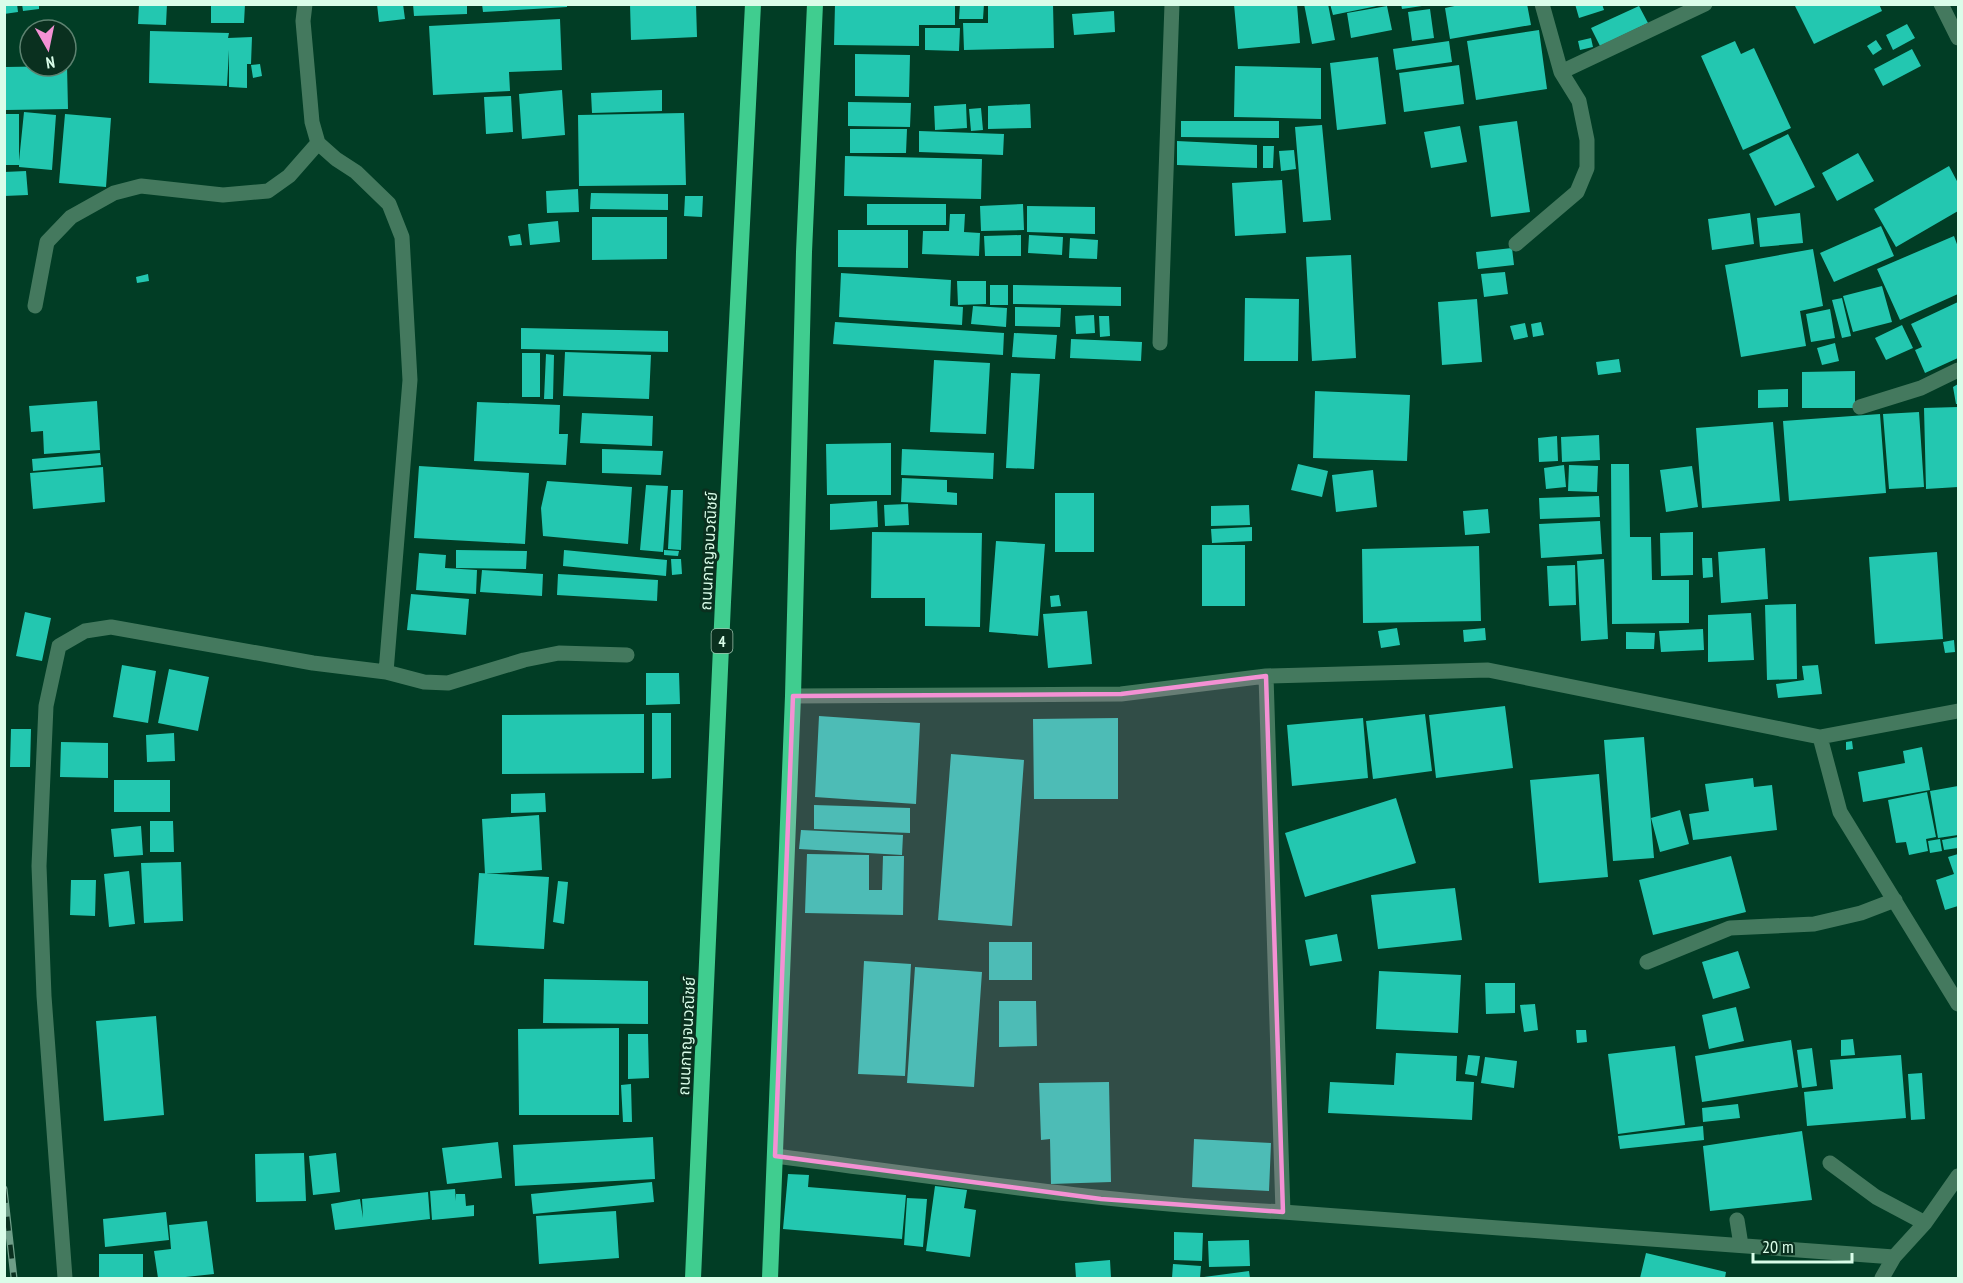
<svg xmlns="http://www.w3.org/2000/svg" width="1963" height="1283" viewBox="0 0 1963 1283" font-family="'PT Sans Narrow','Noto Sans Thai',sans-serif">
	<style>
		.building { fill: #23c7b0 }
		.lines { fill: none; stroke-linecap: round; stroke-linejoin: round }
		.minor { stroke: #44795e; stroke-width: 15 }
		.trunk { stroke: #40cd8f; stroke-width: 16 }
		.rail-casing { stroke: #6e9e88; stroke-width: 7 }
		.rail { stroke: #0a301f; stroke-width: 4.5; stroke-dasharray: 14; stroke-linecap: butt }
		.marked { fill: #f491d4; fill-opacity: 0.2; stroke: #f491d4; stroke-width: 4.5; stroke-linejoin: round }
		.labels { text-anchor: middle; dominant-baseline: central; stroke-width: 6; stroke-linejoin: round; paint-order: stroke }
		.shield { fill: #0a301f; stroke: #9cc0ac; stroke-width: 1.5 }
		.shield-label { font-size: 15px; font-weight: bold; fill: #dafde9 }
		.street-label { font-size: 16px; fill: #dafde9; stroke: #0a301f }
	</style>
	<rect width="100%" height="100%" fill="#013d25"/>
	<path class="building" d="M4 4H17L18 12 4 14Z
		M22 4H39V9L23 11Z
		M139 4H167L166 25 138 24Z
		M211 4H245L244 23H211Z
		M377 4H403L405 19 379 22Z
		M413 4H467V14L414 16Z
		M482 4H567V7L483 12Z
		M630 4H696L697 37 631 40Z
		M835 4H955V25H919V46L834 45Z
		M960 4H984L983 19H959Z
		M988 4H1053L1054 48 964 50 963 23H988Z
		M1234 4H1297L1300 43 1238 49Z
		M1304 4H1328L1335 40 1312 44Z
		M1330 4H1376L1377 6 1333 15Z
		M1401 4H1422V6L1402 9Z
		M1464 4H1527L1531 25 1450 39 1445 8Z
		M1575 4H1602L1604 10 1579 18Z
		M1794 4H1879L1882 11 1814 44Z
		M1387 6 1392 30 1351 38 1347 13Z
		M1639 6 1648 23 1600 46 1591 28Z
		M1430 9 1434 38 1412 41 1408 12Z
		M1114 11 1115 32 1074 35 1072 14Z
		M560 19 562 70 509 72 510 91 433 95 429 26Z
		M1907 24 1915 38 1893 50 1886 35Z
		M925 28H960L959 51 925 50Z
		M1539 30 1547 89 1476 100 1467 41Z
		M150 31 229 33 228 38 252 37 251 64H247V88L229 87V50L227 86 149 83Z
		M1591 38 1593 47 1580 50 1578 41Z
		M1876 40 1882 49 1873 55 1867 46Z
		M1449 41 1452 62 1396 70 1393 49Z
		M1735 41 1741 54 1754 48 1791 128 1743 150 1701 56Z
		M1912 49 1921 66 1883 86 1874 69Z
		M855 54 910 55 909 97 855 96Z
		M1378 57 1386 124 1337 130 1330 63Z
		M260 64 262 76 253 78 251 65Z
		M1459 65 1464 104 1404 112 1399 73Z
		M67 66 68 109 6 110 5 67Z
		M1235 66 1321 68V119L1234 117Z
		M562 90 565 135 522 139 519 94Z
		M662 90V111L592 113 591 93Z
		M511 96 513 132 486 134 484 97Z
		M848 102 911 103 910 127 848 126Z
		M966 104 967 128 935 130 934 106Z
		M1030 104 1031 128 988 129V106Z
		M981 108 983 130 971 131 969 109Z
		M24 112 56 115 52 170 19 167V165H4V114H19V161Z
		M684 113 686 185 579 186 578 115Z
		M65 114 111 118 106 187 59 183Z
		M1181 121H1279V138L1181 137Z
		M1517 121 1530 212 1491 217 1479 126Z
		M1322 125 1331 220 1303 222 1295 127Z
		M1460 126 1467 162 1431 168 1424 132Z
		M850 129H907L906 153H850Z
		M919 131 1004 134 1003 155 919 152Z
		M1788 134 1815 187 1775 206 1749 154Z
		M1177 141 1257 145V168L1177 165Z
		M1263 146H1274L1273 168H1263Z
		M1294 150 1296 169 1281 171 1279 151Z
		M1858 153 1874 181 1837 201 1822 173Z
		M845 156 982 159 981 199 844 196Z
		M1949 166 1958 183V211L1896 247 1874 209Z
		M26 171 28 195 4 196V172Z
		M1282 180 1286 233 1235 236 1232 183Z
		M578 189 579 212 547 213 546 191Z
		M591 193 668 194V210L590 209Z
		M685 196H703L702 217 684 216Z
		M867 204H946V225H867Z
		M1023 204 1024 230 981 231 980 206Z
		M1027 206 1095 207V234L1027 232Z
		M1750 213 1754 244 1712 250 1708 219Z
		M1800 213 1803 243 1760 247 1757 218Z
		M950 214H965L964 232 980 233 979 256 922 254 923 231H949Z
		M592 217H667V259L592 260Z
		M558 221 560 242 530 245 528 224Z
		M1881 226 1894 256 1834 282 1820 253Z
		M838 230H908V268L838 267Z
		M520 234 522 245 510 246 508 236Z
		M1021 235V256H985L984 236Z
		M1029 235 1063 237 1062 255 1028 253Z
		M1954 236 1958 247V294L1900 320 1877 269Z
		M1070 238 1098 240 1097 259 1069 258Z
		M1512 248 1514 265 1478 269 1476 252Z
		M1813 249 1823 306 1800 311 1806 346 1741 357 1725 265Z
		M1351 255 1356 358 1312 361 1306 257Z
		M1505 272 1508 294 1484 297 1481 274Z
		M841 273 951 280 950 306 963 307 962 325 839 317Z
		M148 274 149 281 137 283 136 277Z
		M957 281H986V304L958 305Z
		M990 285H1008V305H990Z
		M1013 285 1121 287V306L1013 304Z
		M1882 286 1892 322 1853 332 1843 296Z
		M1245 298 1299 299 1298 361H1244Z
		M1842 298 1851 336 1842 338 1832 300Z
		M1477 299 1482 362 1442 365 1438 302Z
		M1958 302V358L1925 373 1915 350 1922 347 1911 324Z
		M973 306 1007 308 1006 327 971 324Z
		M1015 307 1061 308 1060 327 1015 326Z
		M1830 309 1835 338 1811 342 1806 314Z
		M1094 315 1095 333 1076 334 1075 316Z
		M1099 316H1109L1110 336 1100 337Z
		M835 322 1004 333 1003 355 833 344Z
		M1541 322 1544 335 1533 337 1531 324Z
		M1525 323 1528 337 1514 340 1510 326Z
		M1902 325 1913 348 1886 360 1875 338Z
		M521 328 668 331V352L521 349Z
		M1014 333 1057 335 1055 359 1012 357Z
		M1071 339 1142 342 1141 361 1070 358Z
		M1835 343 1839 361 1822 365 1817 348Z
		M565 352 651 355 649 399 563 396Z
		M522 353H540V397H522Z
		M546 354 554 355 553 399H544Z
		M1619 359 1621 372 1598 375 1596 362Z
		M934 360 990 363 986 434 930 432Z
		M1855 371V408H1802V372Z
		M1011 373 1040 374 1034 469 1006 468Z
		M1958 384V404H1956L1953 387Z
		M1788 389V407L1758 408V390Z
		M1315 391 1410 395 1407 461 1313 458Z
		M97 401 100 450 44 454 43 431 31 432 29 406Z
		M477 402 560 405 559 434H568L566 465 474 461Z
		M1958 407V487L1926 489 1924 408Z
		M1919 412 1924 487 1889 489 1883 414Z
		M582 413 653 416 652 446 580 443Z
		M1880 414 1886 493 1789 501 1783 421Z
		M1773 422 1780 501 1702 508 1696 428Z
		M1599 435 1600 460 1562 462 1561 437Z
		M1557 436 1558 461 1539 462 1538 438Z
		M891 443V495H827L826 444Z
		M602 449 663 451 661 475 602 473Z
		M902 449 994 453 993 479 901 475Z
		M100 453 101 465 33 471 32 459Z
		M1298 464 1328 471 1322 497 1291 490Z
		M1611 464H1629L1630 537H1651L1652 580H1689V623L1612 624Z
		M1564 465 1566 487 1546 489 1544 468Z
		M1569 465 1598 466 1597 492 1568 491Z
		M419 466 529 473 525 544 414 538Z
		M1692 466 1698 507 1666 512 1660 470Z
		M103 467 105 502 33 509 30 473Z
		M1373 470 1377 507 1336 512 1332 475Z
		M902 478 947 480V492L957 493V505L901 502Z
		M547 481 632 487 628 544 543 536 541 508Z
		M646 485 668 486 663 552 640 550Z
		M671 490H683L681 550 668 549Z
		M1055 493H1094V552H1055Z
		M1599 496 1600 517 1540 519 1539 498Z
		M877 501 878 527 830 530V504Z
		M908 504 909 525 885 526 884 505Z
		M1249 505 1250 525 1211 526V506Z
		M1488 509 1490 533 1465 535 1463 511Z
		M1600 521 1602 554 1541 558 1539 524Z
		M1252 527V541L1212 543 1211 529Z
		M872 532 982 533 980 627 925 626V598H871Z
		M1693 532V575L1661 576 1660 533Z
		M996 541 1045 544 1038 636 989 632Z
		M1202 545H1245V606H1202Z
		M1479 546 1481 621 1363 623 1362 549Z
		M1765 548 1768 599 1721 603 1718 552Z
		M456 550 527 551 526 569 456 568Z
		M564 550 667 560 666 576 563 566Z
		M664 550 679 551 678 556 664 555Z
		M1937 552 1943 639 1875 644 1869 557Z
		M419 553 446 555 445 568 477 570 476 594 416 590Z
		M1702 558H1712L1713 577 1703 578Z
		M671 559H681L682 574 672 575Z
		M1604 559 1608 639 1581 641 1577 561Z
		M1575 565 1576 605 1549 606 1547 566Z
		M482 570 543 574 542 596 480 592Z
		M558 574 658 580 657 601 557 595Z
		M411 594 469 599 466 635 407 630Z
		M1059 595 1061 606 1051 607 1050 596Z
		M1796 604 1797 679 1767 680 1765 605Z
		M1087 611 1092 664 1048 668 1043 614Z
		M25 612 51 618 42 661 16 656Z
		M1751 613 1754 660 1708 662V615Z
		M1397 628 1400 645 1381 648 1378 631Z
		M1485 628 1486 640 1464 642 1463 630Z
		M1703 629 1704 650 1661 652 1659 631Z
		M1626 632 1655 633 1654 649H1626Z
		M1954 640 1955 652 1945 653 1943 642Z
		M122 665 156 671 148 723 113 717Z
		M1818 665 1822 694 1778 698 1776 684 1804 680 1802 666Z
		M169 669 209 677 198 731 158 723Z
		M646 673H679L680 704 646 705Z
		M1505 706 1513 768 1436 778 1429 715Z
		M652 713H671V778L652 779Z
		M644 714V773L502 774V715Z
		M1425 714 1432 771 1373 779 1366 721Z
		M819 716 920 723 916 804 815 797Z
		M1118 718V799H1034L1033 719Z
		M1363 718 1368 778 1292 786 1287 725Z
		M11 729H31L30 767H10Z
		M174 733 175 761 147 762 146 735Z
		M1644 737 1654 858 1613 861 1604 740Z
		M1852 741 1853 749 1846 750V742Z
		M61 742 108 743V778L60 777Z
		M1922 747 1930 790 1863 802 1858 772 1905 763 1903 751Z
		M951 754 1024 760 1012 926 938 920Z
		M1599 774 1608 877 1539 883 1530 780Z
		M1753 778 1754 787 1772 785 1777 830 1693 840 1689 814 1709 811 1705 784Z
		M114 780H170V812H114Z
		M1958 786V835L1938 838 1930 791Z
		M1927 792 1936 837 1926 839 1928 851 1909 855 1906 842 1896 843 1888 800Z
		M545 793 546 812 511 813V794Z
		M1396 798 1416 863 1305 897 1285 833Z
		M814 805 910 808V833L814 829Z
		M1680 810 1689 844 1660 852 1651 818Z
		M539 815 542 870 485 874 482 819Z
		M150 821H173L174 852H150Z
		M141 826 143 855 114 857 111 829Z
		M801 830 903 835 902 855 799 849Z
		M1958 837V848L1944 850 1942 840Z
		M1940 839 1942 851 1930 853 1928 841Z
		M807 854 869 855V890H882L883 856H904L903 915 805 913Z
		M1958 854V906L1945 910 1936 880 1954 874 1948 857Z
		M1731 856 1746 912 1653 935 1639 880Z
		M181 862 183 921 144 923 141 863Z
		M129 871 135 924 109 927 104 874Z
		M479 873 549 877 544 949 474 945Z
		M71 880H96L95 916 70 915Z
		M558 881 568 882 564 924 553 922Z
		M1455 888 1462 940 1378 949 1371 895Z
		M1337 934 1342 961 1310 966 1305 940Z
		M989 942H1032V980H989Z
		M1738 951 1750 988 1713 999 1702 962Z
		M864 961 911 964 905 1076 858 1074Z
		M915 967 982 972 974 1087 907 1083Z
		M1379 971 1461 975 1458 1033 1376 1029Z
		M544 979 648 981V1024L543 1023Z
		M1485 983H1515V1013L1486 1014Z
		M999 1001H1036L1037 1046 999 1047Z
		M1535 1004 1538 1030 1524 1032 1520 1005Z
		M1736 1007 1744 1041 1709 1049 1702 1015Z
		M156 1016 164 1115 104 1121 96 1021Z
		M619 1028V1115H519L518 1029Z
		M1576 1030H1586L1587 1042 1577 1043Z
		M628 1034H648L649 1078 628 1079Z
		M1853 1039 1855 1055 1841 1056V1040Z
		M1791 1040 1798 1087 1702 1102 1695 1056Z
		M1675 1046 1685 1125 1618 1134 1608 1054Z
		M1812 1048 1817 1086 1802 1088 1797 1050Z
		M1396 1053 1457 1056 1456 1081 1474 1082 1472 1120 1328 1113 1330 1082 1394 1085Z
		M1468 1055 1480 1056 1477 1076 1465 1074Z
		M1901 1055 1906 1118 1807 1126 1804 1092 1833 1089 1830 1060Z
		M1485 1057 1517 1061 1514 1088 1481 1083Z
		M1922 1073 1925 1119 1911 1120 1908 1074Z
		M1109 1082 1111 1182 1051 1184 1050 1139 1041 1140 1039 1083Z
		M631 1084 632 1122H623L621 1085Z
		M1738 1104 1740 1118 1703 1122 1702 1108Z
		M1703 1126 1704 1140 1620 1149 1618 1136Z
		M1802 1131 1812 1200 1710 1211 1703 1146Z
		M653 1137 655 1179 515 1186 513 1145Z
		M1194 1139 1271 1143 1269 1191 1192 1187Z
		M498 1142 502 1178 447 1184 442 1148Z
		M304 1153 306 1201 256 1202 255 1154Z
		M336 1153 340 1192 313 1195 309 1156Z
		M788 1174 809 1175 808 1187 906 1195 902 1239 783 1229Z
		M652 1182 654 1202 533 1214 531 1194Z
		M935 1186 967 1190 964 1208 976 1210 970 1257 926 1251Z
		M455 1189 456 1201V1194H465L466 1206 474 1205V1216L432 1220 430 1191Z
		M428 1192 430 1219 335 1230 331 1204 360 1199 363 1218 362 1199Z
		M907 1198 927 1199 923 1247 904 1245Z
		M616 1211 619 1258 539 1264 536 1216Z
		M166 1212 169 1240 105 1247 103 1219Z
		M207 1221 214 1274 176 1278H158L154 1251 171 1249 169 1225Z
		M1174 1232 1203 1233 1202 1261 1174 1260Z
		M1249 1240 1250 1266 1209 1267 1208 1241Z
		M1646 1253 1726 1272 1725 1278H1640Z
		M99 1254H143V1278H99Z
		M1110 1260 1111 1278H1076L1075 1263Z
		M1173 1264 1201 1266 1200 1278H1172Z
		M1249 1271 1250 1278H1204V1277Z"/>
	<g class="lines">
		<path class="minor" d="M1542 4 1561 72 1705 4
			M1941 4 1958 38
			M1516 244 1577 192 1587 168V140L1579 101 1561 72
			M35 306 47 242 71 217 114 193 141 186 223 195 268 191 289 176 318 143
			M1160 343 1172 4
			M1860 407 1921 388 1958 370
			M386 672 424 682 448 683 524 660 559 653 627 655
			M1266 676 1283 1212
			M793 696 1121 694 1266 676 1488 670 1820 737 1958 711
			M1820 737 1840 812 1958 1004
			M1647 962 1730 928 1814 924 1861 913 1895 900
			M775 1156C944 1178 1113 1204 1283 1212L1894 1257
			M1830 1163 1876 1197 1925 1223
			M1737 1220 1741 1245
			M65 1278 44 996 39 866 46 706 59 646 85 631 111 627 313 663 386 672 410 380 402 237 389 204 356 172 336 159 318 143 312 122 303 21 305 4
			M1882 1278 1894 1257 1925 1223 1958 1176"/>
		<path class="trunk" d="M693 1278 723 602 753 4
			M770 1278 793 696 804 252 815 4"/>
		<g class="rail-casing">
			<path id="rail" d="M4 1189 14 1278"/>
		</g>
		<use href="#rail" class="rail"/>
	</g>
	<path class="marked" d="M1266 676 1283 1212 1101 1199 775 1156 793 696 1121 694Z"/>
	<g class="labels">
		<rect class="shield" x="711.5" y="629" width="21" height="24" rx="4.5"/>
		<g class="shield-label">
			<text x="722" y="641">4</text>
		</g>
		<g class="street-label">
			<text transform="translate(708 551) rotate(-87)">ถนนกาญจนวณิชย์</text>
			<text transform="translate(686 1036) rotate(-87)">ถนนกาญจนวณิชย์</text>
		</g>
	</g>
	<rect width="1963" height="1283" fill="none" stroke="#dafde9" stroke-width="12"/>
	<g transform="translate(48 48) rotate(171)"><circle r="28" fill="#0a301f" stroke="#5d8270" stroke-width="1.5"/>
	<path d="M0-4.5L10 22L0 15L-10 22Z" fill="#f491d4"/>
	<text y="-9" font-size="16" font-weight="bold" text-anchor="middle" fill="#dafde9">N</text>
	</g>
	<path d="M1753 1253v9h99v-9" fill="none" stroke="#dafde9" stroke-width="3"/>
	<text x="1762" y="1253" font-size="18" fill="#dafde9" stroke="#0a301f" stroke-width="4.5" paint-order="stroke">20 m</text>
</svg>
